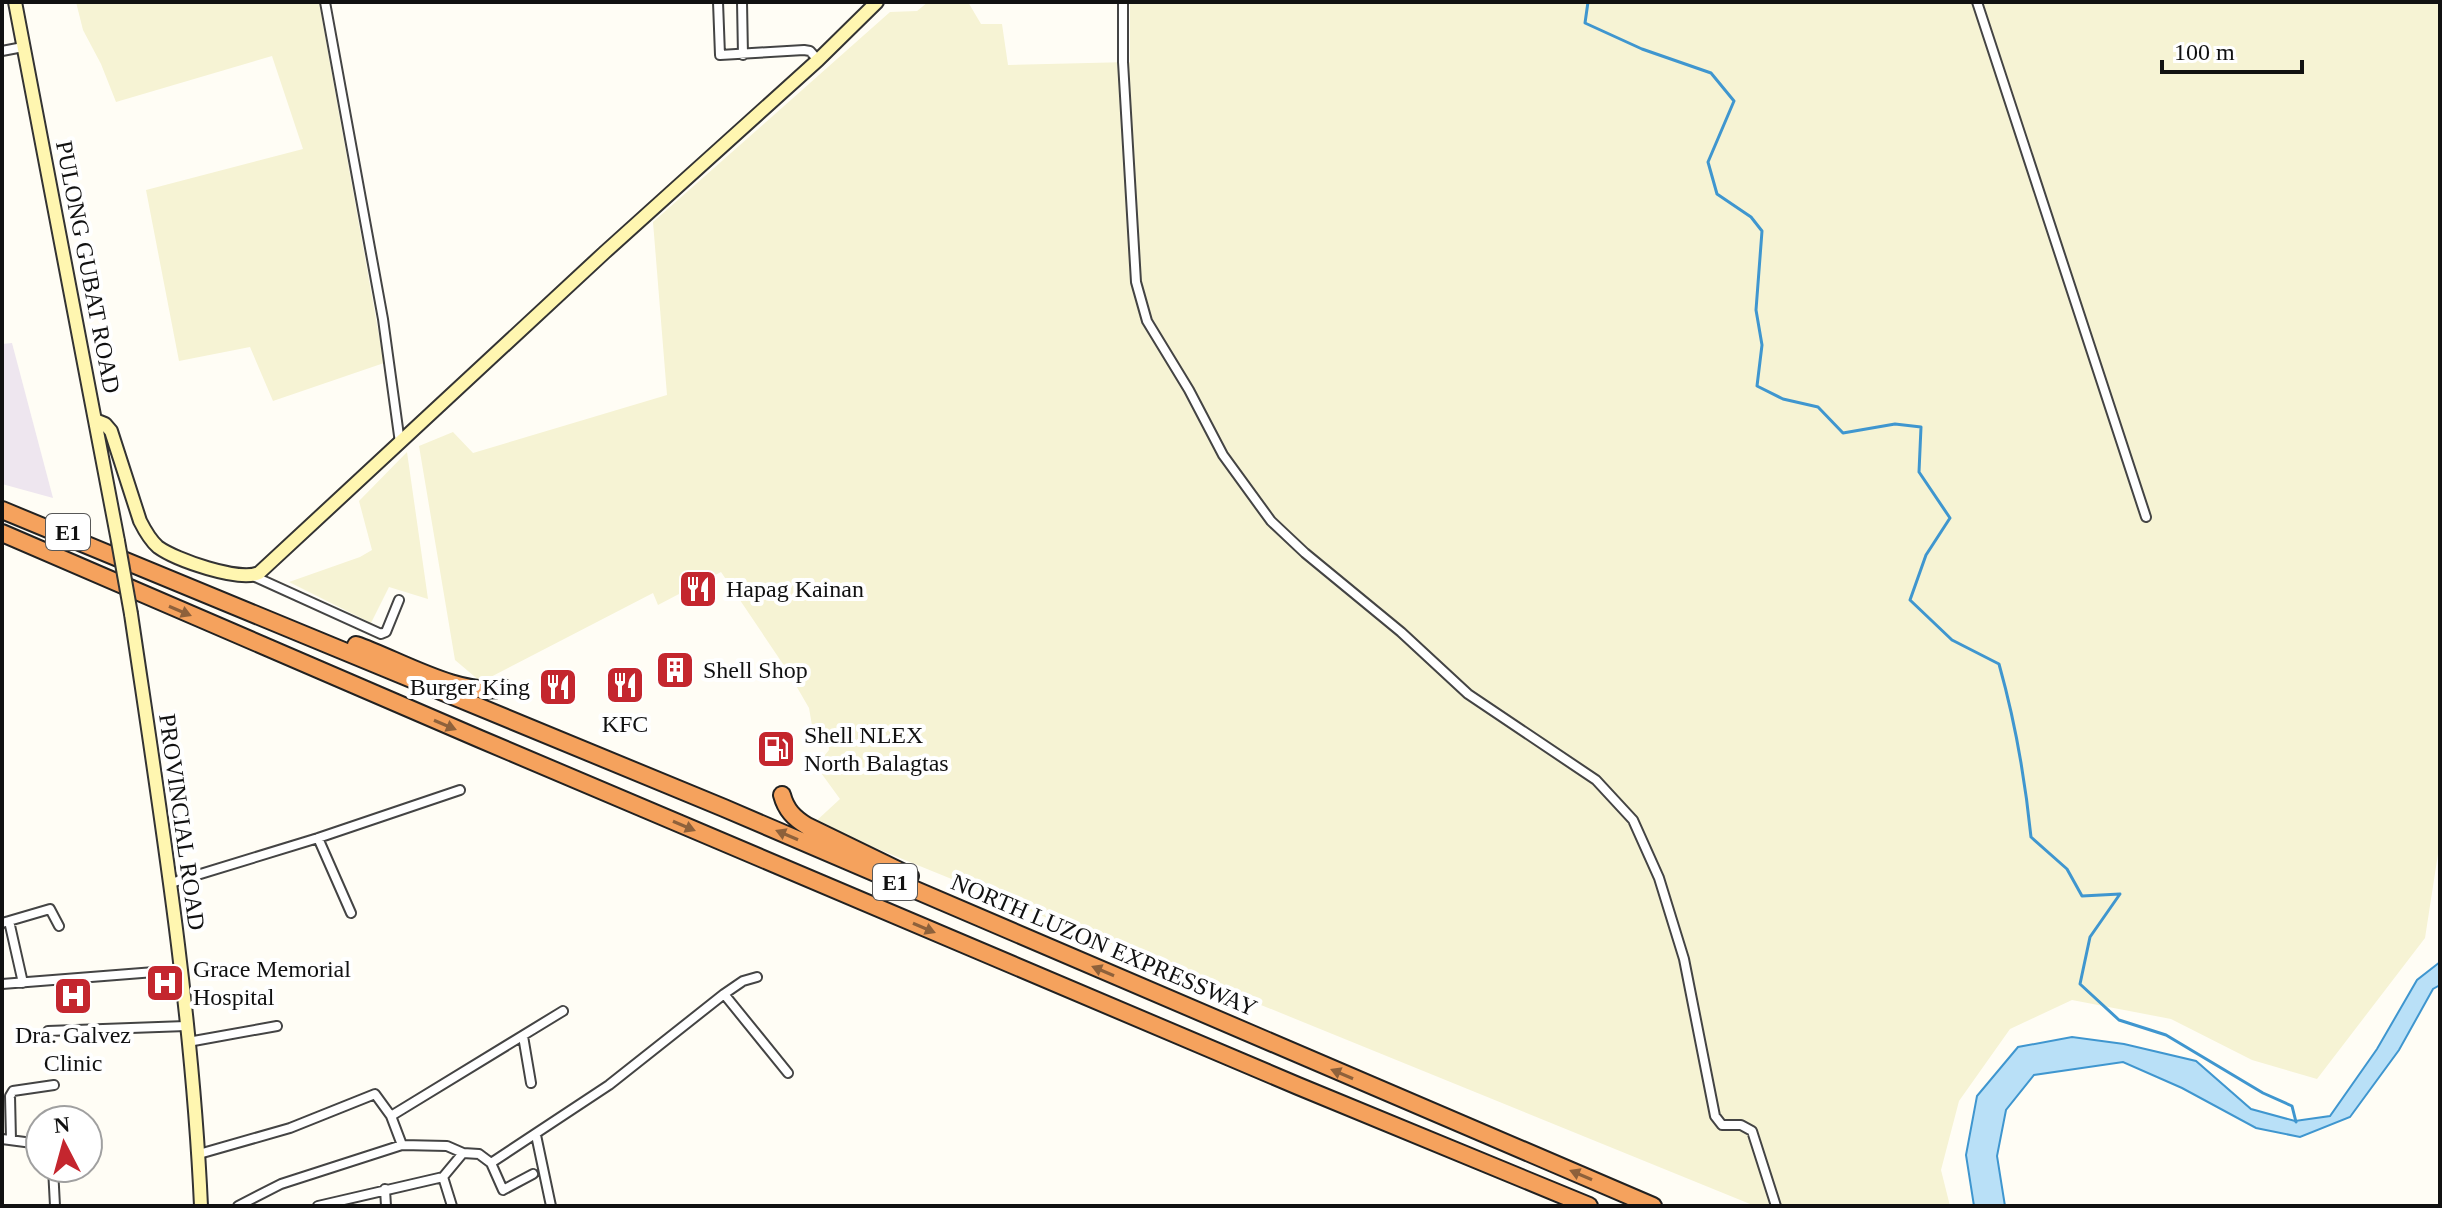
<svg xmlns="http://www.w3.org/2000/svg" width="2442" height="1208" viewBox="0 0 2442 1208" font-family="Georgia,serif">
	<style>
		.industrial { fill: #eee6ef }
		.farmland { fill: #f6f3d4 }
		.water { fill: #b9e0f7; stroke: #3f96cf; stroke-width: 2 }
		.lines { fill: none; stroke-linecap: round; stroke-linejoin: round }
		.stream { stroke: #3f96cf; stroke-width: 3 }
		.street-casing { stroke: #444; stroke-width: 12 }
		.secondary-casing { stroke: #333; stroke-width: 16 }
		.highway-casing { stroke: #222; stroke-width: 20 }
		.street { stroke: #fff; stroke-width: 8 }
		.secondary { stroke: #fff6b0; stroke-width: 12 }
		.highway { stroke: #f5a25d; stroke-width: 16 }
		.secondary-bridge-casing { stroke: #333; stroke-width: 16; stroke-linecap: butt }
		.secondary-bridge { stroke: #fff6b0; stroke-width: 12 }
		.oneway { fill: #8e613b }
		.labels { text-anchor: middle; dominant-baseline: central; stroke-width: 8; stroke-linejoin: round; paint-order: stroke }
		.shield { fill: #fff; stroke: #585858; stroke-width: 2 }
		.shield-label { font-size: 22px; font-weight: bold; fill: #111 }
		.street-label { font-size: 24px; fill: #111; stroke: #fff }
		.poi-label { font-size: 24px; fill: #111; stroke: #fff; text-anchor: start }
	</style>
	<rect width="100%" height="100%" fill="#fffdf5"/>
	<path class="industrial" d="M12 343 53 498 2 484V344Z"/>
	<path class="farmland" d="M76 2H319L384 363 273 401 250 347 179 361 146 190 303 149 272 56 116 102 101 64 83 30Z
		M928 2H968L981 24H1002L1008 65 1130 62V2H2440V841L2425 938 2317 1079 2252 1060 2171 1019 2072 1000 2010 1029 1959 1101 1941 1170 1950 1206H1755L814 823 840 799 816 766 829 750 828 736 814 737 809 708 787 670 721 572 658 605 653 593 481 682 455 660 419 446 453 432 473 453 667 395 653 222 890 12 917 11Z
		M407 452 428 599 389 587 371 623 289 582 360 557 372 550 359 501Z"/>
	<path class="water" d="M2440 962V985L2433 989 2399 1050 2350 1117 2300 1137 2256 1128 2182 1088 2123 1062 2034 1075 2006 1110 1997 1156 2005 1206H1974L1966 1155 1977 1096 2018 1047 2072 1037 2124 1044 2196 1061 2251 1109 2295 1121 2330 1116 2377 1049 2417 980Z"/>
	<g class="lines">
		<path class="stream" d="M1588 2 1585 23 1642 49 1711 73 1734 101 1708 162 1717 194 1751 217 1762 231 1756 310 1762 345 1757 386 1783 399 1818 407 1843 433 1895 424 1921 427 1919 472 1950 518 1926 555 1910 600 1952 640 1999 664C2015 721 2025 778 2031 837L2067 869 2082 896 2120 894 2090 937 2080 984 2119 1020 2166 1035 2263 1093 2292 1106 2296 1122"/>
		<g class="street-casing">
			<path id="street" d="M325 2 383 319 400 443
				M718 2 720 55 804 50 810 51 818 60
				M742 2 743 55
				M1123 2V62L1136 282 1147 321 1189 390 1223 455 1271 521 1305 553 1401 632 1468 694 1596 780 1633 820 1659 878 1684 959 1715 1116 1722 1125H1741L1752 1131 1776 1206
				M1977 2 2146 517
				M2 51 23 47
				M253 576 381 634 386 632 399 600
				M318 838 351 913
				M171 883 318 838 460 790
				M9 921 50 909 59 926
				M2 923 9 921 23 983
				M2 984 180 970
				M724 994 788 1073
				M48 1031 186 1026
				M523 1036 531 1083
				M188 1042 277 1026
				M391 1116 563 1011
				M536 1135 551 1206
				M2 1139 40 1144
				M11 1140 10 1096 13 1091 54 1085
				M199 1154 290 1128 375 1094 391 1116 402 1145
				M491 1163 609 1085 724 994 743 981 757 977
				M53 1168 55 1206
				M443 1177 452 1206
				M385 1189 386 1206
				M238 1206 281 1184 402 1145 447 1146 463 1153 479 1154 491 1163 503 1190 533 1174
				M318 1206 443 1177 463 1153"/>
		</g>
		<g class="secondary-casing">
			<path id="secondary" d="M15 2 118 541
				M95 420 105 424 111 431 140 521C145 531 150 540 158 547 176 560 239 582 259 573L604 253 818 60 877 2
				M131 614C160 811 192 1007 201 1206"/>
		</g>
		<g class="highway-casing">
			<path id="highway" d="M2 510 724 808 1653 1206
				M2 533 480 739 1298 1086 1589 1206
				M356 645C397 659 461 698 503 688
				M782 795C786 810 794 818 807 826L910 876"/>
		</g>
		<use href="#street" class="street"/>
		<use href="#secondary" class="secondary"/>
		<use href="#highway" class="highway"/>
		<g class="secondary-bridge-casing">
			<path id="secondary-bridge" d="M118 541 131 614"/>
		</g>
		<use href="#secondary-bridge" class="secondary-bridge"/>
	</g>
	<defs><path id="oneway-solid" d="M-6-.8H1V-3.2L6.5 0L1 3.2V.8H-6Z" transform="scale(2)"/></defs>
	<g class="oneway">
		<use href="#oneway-solid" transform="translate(180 611) rotate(23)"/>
		<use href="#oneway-solid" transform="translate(445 725) rotate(23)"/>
		<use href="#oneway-solid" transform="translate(684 826) rotate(23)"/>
		<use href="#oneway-solid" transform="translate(787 835) rotate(-157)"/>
		<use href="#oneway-solid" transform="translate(924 928) rotate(23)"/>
		<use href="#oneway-solid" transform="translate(1103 971) rotate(-157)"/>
		<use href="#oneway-solid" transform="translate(1342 1074) rotate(-157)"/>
		<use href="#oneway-solid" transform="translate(1581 1175) rotate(-157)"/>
	</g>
	<defs>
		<g id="restaurant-square" transform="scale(2)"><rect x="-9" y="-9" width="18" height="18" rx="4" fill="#c4262e" stroke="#fff"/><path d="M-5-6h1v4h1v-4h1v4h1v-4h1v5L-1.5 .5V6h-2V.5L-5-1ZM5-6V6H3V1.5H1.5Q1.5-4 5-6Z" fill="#fff"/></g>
		<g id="building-square" transform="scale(2)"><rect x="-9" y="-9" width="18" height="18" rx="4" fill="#c4262e" stroke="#fff"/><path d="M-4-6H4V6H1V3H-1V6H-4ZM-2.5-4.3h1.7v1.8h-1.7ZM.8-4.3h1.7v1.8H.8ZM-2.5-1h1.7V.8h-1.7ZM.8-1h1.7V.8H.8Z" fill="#fff"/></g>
		<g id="fuel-square" transform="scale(2)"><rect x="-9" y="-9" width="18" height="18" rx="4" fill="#c4262e" stroke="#fff"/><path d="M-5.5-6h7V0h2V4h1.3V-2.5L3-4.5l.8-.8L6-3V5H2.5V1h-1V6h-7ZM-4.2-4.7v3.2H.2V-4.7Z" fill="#fff"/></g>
		<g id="hospital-square" transform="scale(2)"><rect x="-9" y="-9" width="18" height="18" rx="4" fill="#c4262e" stroke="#fff"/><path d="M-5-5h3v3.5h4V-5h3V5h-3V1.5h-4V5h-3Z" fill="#fff"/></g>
	</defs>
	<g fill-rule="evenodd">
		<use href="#restaurant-square" x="698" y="589"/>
		<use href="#building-square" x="675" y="670"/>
		<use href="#restaurant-square" x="625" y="685"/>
		<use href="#restaurant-square" x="558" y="687"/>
		<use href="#fuel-square" x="776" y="749"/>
		<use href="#hospital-square" x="165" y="983"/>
		<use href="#hospital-square" x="73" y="996"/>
	</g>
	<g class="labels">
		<g class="shield">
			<rect x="46" y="514" width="44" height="36" rx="6"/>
			<rect x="873" y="864" width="44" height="36" rx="6"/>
		</g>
		<g class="shield-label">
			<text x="68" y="532">E1</text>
			<text x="895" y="882">E1</text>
		</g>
		<g class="street-label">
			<text transform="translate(88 267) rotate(79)">PULONG GUBAT ROAD</text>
			<text transform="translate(182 822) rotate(82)">PROVINCIAL ROAD</text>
			<text transform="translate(1104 945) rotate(23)">NORTH LUZON EXPRESSWAY</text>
		</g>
		<g class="poi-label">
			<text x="726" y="589">Hapag Kainan</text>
			<text x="703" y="670">Shell Shop</text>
			<text x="530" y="687" text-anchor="end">Burger King</text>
			<text x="625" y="724" text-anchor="middle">KFC</text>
			<text x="804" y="735">Shell NLEX<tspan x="804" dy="28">North Balagtas</tspan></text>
			<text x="193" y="969">Grace Memorial<tspan x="193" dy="28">Hospital</tspan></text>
			<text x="73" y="1035" text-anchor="middle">Dra. Galvez<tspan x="73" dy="28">Clinic</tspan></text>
		</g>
	</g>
	<rect width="2442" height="1208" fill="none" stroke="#111111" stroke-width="8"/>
	<g transform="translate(64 1144) rotate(354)"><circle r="38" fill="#ffffff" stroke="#a0a0a0" stroke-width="2"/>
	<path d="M0-6L14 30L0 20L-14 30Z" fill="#c4262e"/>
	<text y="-12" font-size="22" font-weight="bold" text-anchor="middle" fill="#111111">N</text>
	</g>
	<path d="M2162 60v12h140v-12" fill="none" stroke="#111111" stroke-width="4"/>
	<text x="2174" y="60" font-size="24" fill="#111111" stroke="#ffffff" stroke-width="6" paint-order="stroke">100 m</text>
</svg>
